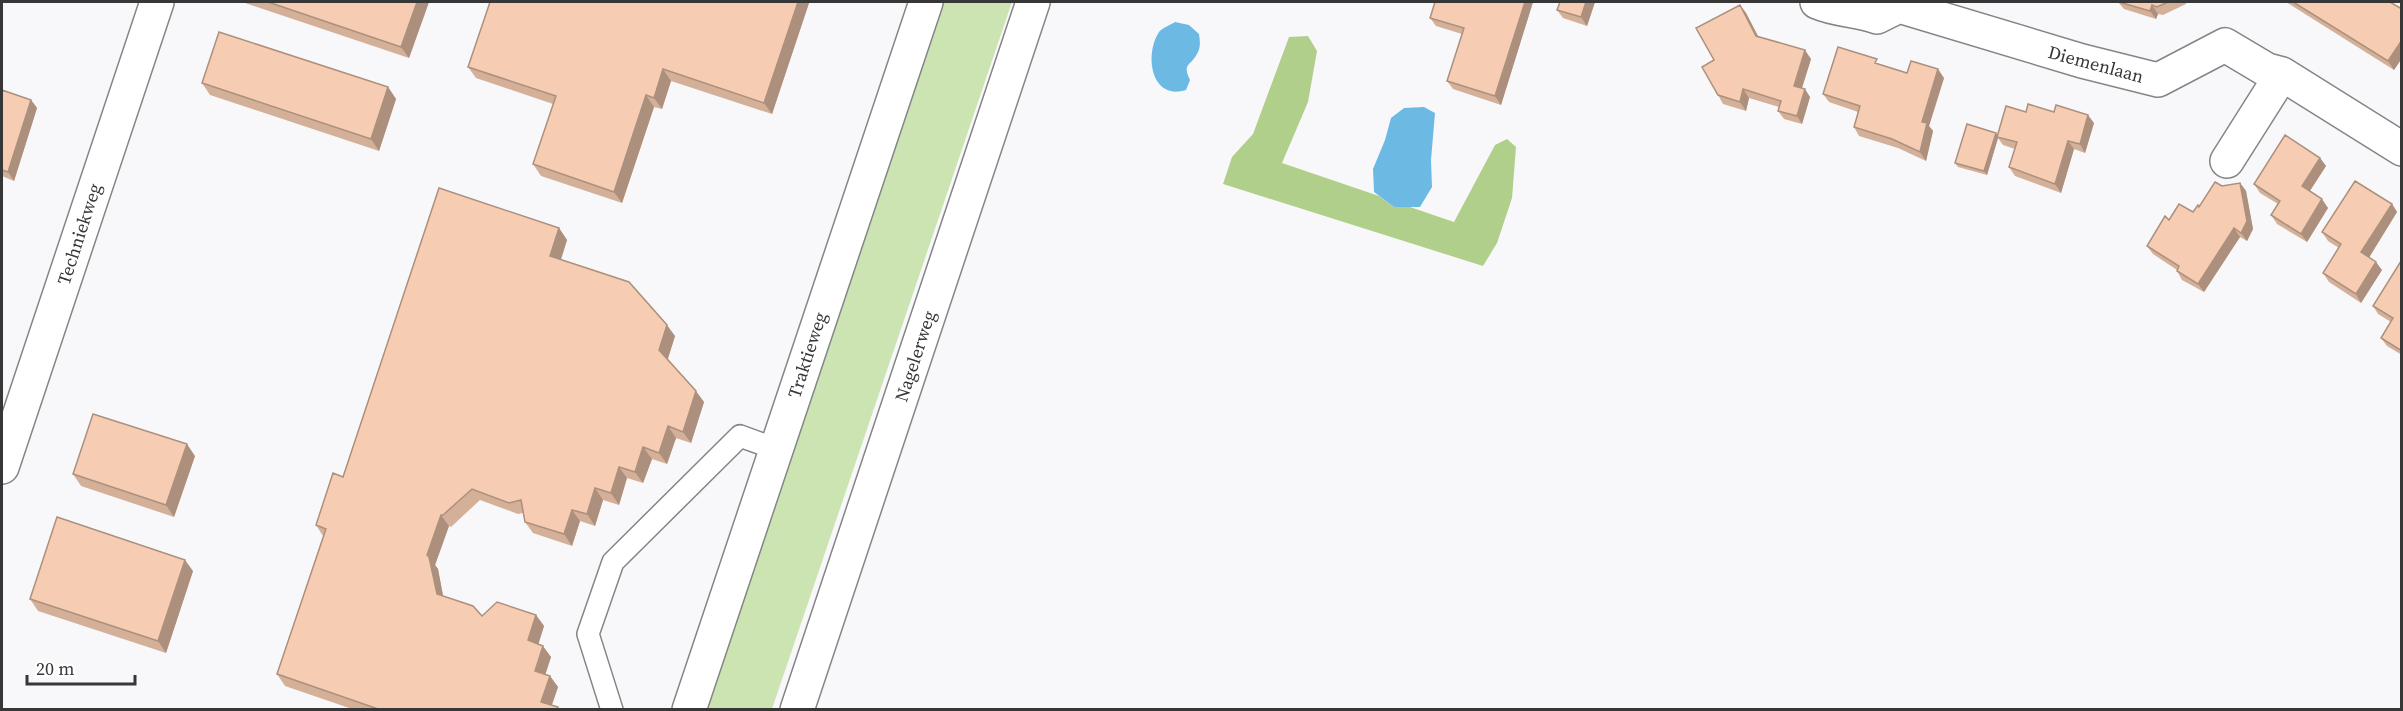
<svg xmlns="http://www.w3.org/2000/svg" width="2403" height="711" viewBox="0 0 2403 711" font-family="'Source Serif 4',serif">
	<style>
		.green { fill: #cce4b1 }
		.forest { fill: #b0cf8a }
		.water { fill: #6cbae4 }
		.lines { fill: none; stroke-linecap: round; stroke-linejoin: round }
		.service-casing { stroke: #858587; stroke-width: 24 }
		.minor-casing { stroke: #858587; stroke-width: 36 }
		.secondary-casing { stroke: #858587; stroke-width: 36 }
		.service { stroke: #fff; stroke-width: 21 }
		.minor { stroke: #fff; stroke-width: 33 }
		.secondary { stroke: #fff; stroke-width: 33 }
		.wall { fill: #d4b099 }
		.shaded-wall { fill: #ac907d }
		.building { fill: #f6cdb2; stroke: #ac907d; stroke-width: 1.5 }
		.labels { text-anchor: middle; dominant-baseline: central; stroke-width: 4.5; stroke-linejoin: round; paint-order: stroke }
		.street-label { font-size: 18px; fill: #373738; stroke: #fff }
	</style>
	<rect width="100%" height="100%" fill="#f8f8fb"/>
	<path class="green" d="M943 2H1012L772 709 706 710Z"/>
	<path class="forest" d="M1308 36 1317 51 1308 102 1282 163 1379 196 1394 207H1410L1454 222 1495 145 1507 139 1516 147 1512 198 1497 243 1483 266 1223 184 1232 157 1253 134 1289 37Z"/>
	<path class="water" d="M1175 22 1189 25 1199 34C1200 41 1201 47 1197 54 1190 67 1182 63 1190 80L1186 90C1151 101 1144 55 1159 32 1162 28 1170 25 1175 22Z
		M1424 107 1435 113 1431 160 1432 187 1420 207H1394L1374 192 1373 169 1385 140 1391 118 1404 108Z"/>
	<g class="lines">
		<g class="service-casing">
			<path id="service" d="M612 710 588 634 613 562 740 436 776 449"/>
		</g>
		<g class="minor-casing">
			<path id="minor" d="M1817 2C1835 10 1857 10 1877 17L1899 6
				M1896 2 1899 6 2082 61 2158 80 2225 45 2267 70 2282 74 2402 149
				M2227 161 2282 74
				M2 467 157 2
				M689 710 926 2"/>
		</g>
		<g class="secondary-casing">
			<path id="secondary" d="M797 710 1033 2"/>
		</g>
		<use href="#service" class="service"/>
		<use href="#minor" class="minor"/>
		<use href="#secondary" class="secondary"/>
	</g>
	<path class="wall" d="M242 2H429L409 58Z
		M1435 2H1533L1501 105 1453 89 1447 81 1462 34 1436 26 1430 18Z
		M1595 2 1587 26 1563 18 1557 10Z
		M2118 2H2186V4L2163 15 2158 14 2156 19 2124 9Z
		M2286 2H2390L2402 9V58L2394 70Z
		M809 3 772 114 671 81 662 109 654 107 622 203 541 176 533 164 553 104 476 78 468 67Z
		M1740 5 1746 13 1758 36 1811 59 1802 88 1810 97 1802 124 1784 119 1778 111 1779 107 1749 98 1746 111 1723 104 1718 95 1714 60Z
		M1881 65 1907 73 1944 78 1929 126 1933 131 1926 161 1898 148 1859 136 1854 127 1858 112 1829 102 1823 94Z
		M202 83 388 87 396 99 379 151 210 95Z
		M2 90 31 100 37 108 14 181 2 176Z
		M2026 112 2094 123 2085 153 2074 149 2061 193 2015 176 2009 167 2015 149 2003 145 1998 138 1987 175 1958 167 1955 163 1996 133 1998 136Z
		M2320 158 2326 166 2310 191 2328 208 2307 242 2277 224 2271 215 2278 204 2260 193 2254 184Z
		M2240 183 2246 191 2253 229 2247 241 2240 237 2204 292 2182 280 2177 271V270L2153 254 2147 246 2169 220 2193 212 2222 186Z
		M2392 204 2397 212 2369 257 2382 270 2361 303 2329 282 2323 273 2339 248 2328 241 2322 232Z
		M559 228 567 240 561 260 675 336 668 359 704 402 691 443 676 438 667 464 652 459 643 483 627 478 619 505 603 500 595 526 580 521 572 546 533 533 525 522 523 513 518 514 480 500 451 527 449 526 435 565 438 569 443 596 482 616 536 615 544 626 538 644 551 657 545 674 550 676 558 687 552 705 559 710H355L285 686 277 674 323 536 316 525 343 477Z
		M2402 261V355L2387 346 2381 338 2391 322 2378 314 2373 306Z
		M195 456 174 517 81 486 73 474Z
		M193 571 166 653 38 611 30 599Z"/>
	<path class="shaded-wall" d="M417 2H429L409 58 401 47Z
		M798 2H808L809 3 772 114 764 103Z
		M1525 2H1533L1501 105 1495 96Z
		M1586 2H1595L1587 26 1581 17Z
		M1740 5 1746 13 1762 44 1756 36Z
		M2152 5 2158 14 2156 19 2150 11Z
		M2402 40V58L2394 70 2388 61Z
		M1805 50 1811 59 1800 94 1794 86Z
		M663 69 671 81 662 109 654 98Z
		M1938 69 1944 78 1929 126 1933 131 1926 161 1920 152 1922 122Z
		M388 87 396 99 379 151 371 139Z
		M1743 89 1749 98 1746 111 1740 102Z
		M1805 89 1810 97 1802 124 1797 116Z
		M646 95 654 107 622 203 614 192Z
		M31 100 37 108 14 181 8 172Z
		M2088 115 2094 123 2085 153 2080 144Z
		M1996 133 1998 138 1987 175 1984 171Z
		M2068 141 2074 149 2061 193 2055 184Z
		M2320 158 2326 166 2307 195 2302 186Z
		M2240 183 2246 191 2253 229 2247 241 2241 233Z
		M2322 199 2328 208 2307 242 2301 234Z
		M2392 204 2397 212 2367 261 2361 252Z
		M559 228 567 240 558 268 550 256Z
		M2234 228 2240 237 2204 292 2198 284Z
		M2376 262 2382 270 2361 303 2356 294Z
		M667 325 675 336 667 361 659 350Z
		M696 391 704 402 691 443 683 432Z
		M668 426 676 438 667 464 659 453Z
		M187 444 195 456 174 517 166 505Z
		M643 447 652 459 643 483 635 472Z
		M619 467 627 478 619 505 611 493Z
		M595 488 603 500 595 526 587 514Z
		M572 510 580 521 572 546 564 534Z
		M441 515 449 526 435 565 438 569 445 606 437 594 427 555Z
		M185 560 193 571 166 653 158 641Z
		M536 615 544 626 536 652 528 640Z
		M543 646 551 657 543 682 535 671Z
		M550 676 558 687 550 710 541 702Z"/>
	<path class="building" d="M268 2H417L401 47Z
		M490 2H798L764 103 663 69 654 98 646 95 614 192 533 164 556 96 468 67Z
		M1435 2H1525L1495 96 1447 81 1464 28 1430 18Z
		M1560 2H1586L1581 17 1557 10Z
		M2119 2H2168L2157 7 2152 5 2150 11Z
		M2293 2H2390L2402 9V40L2388 61Z
		M1740 5 1756 36 1805 50 1794 86 1805 89 1797 116 1778 111 1781 101 1743 89 1740 102 1718 95 1702 67 1714 60 1696 28Z
		M219 32 388 87 371 139 202 83Z
		M1838 47 1877 59 1875 63 1907 73 1911 61 1938 69 1922 122 1927 123 1920 152 1892 139 1854 127 1860 106 1823 94Z
		M2 90 31 100 8 172 2 170Z
		M2028 104 2054 112 2056 105 2088 115 2080 144 2068 141 2055 184 2009 167 2017 142 1997 137 2006 106 2026 112Z
		M1967 124 1996 133 1984 171 1955 163Z
		M2285 135 2320 158 2302 186 2322 199 2301 234 2271 215 2280 201 2254 184Z
		M2355 181 2392 204 2361 252 2376 262 2356 294 2323 273 2341 244 2322 232Z
		M2215 182 2222 186 2240 183 2247 221 2241 233 2234 228 2198 284 2177 271 2179 266 2147 246 2165 216 2169 220 2179 204 2193 212 2198 205 2199 207Z
		M439 188 559 228 550 256 629 282 667 325 659 350 696 391 683 432 668 426 659 453 643 447 635 472 619 467 611 493 595 488 587 514 572 510 564 534 525 522 521 500 509 503 472 489 443 515H441L427 555 429 557 437 594 473 606 482 616 497 602 536 615 528 640 543 646 535 671 550 676 541 702 558 707 557 710H381L277 674 326 529 316 525 333 473 343 477Z
		M2401 261H2402V351L2381 338 2393 318 2373 306Z
		M93 414 187 444 166 505 73 474Z
		M57 517 185 560 158 641 30 599Z"/>
	<g class="labels">
		<g class="street-label">
			<text transform="translate(2096 64) rotate(15)">Diemenlaan</text>
			<text transform="translate(79 234) rotate(-72)">Techniekweg</text>
			<text transform="translate(807 355) rotate(-72)">Traktieweg</text>
			<text transform="translate(915 356) rotate(-72)">Nagelerweg</text>
		</g>
	</g>
	<rect width="2403" height="711" fill="none" stroke="#373738" stroke-width="6"/>
	<path d="M27 675v9h108v-9" fill="none" stroke="#373738" stroke-width="3"/>
	<text x="36" y="675" font-size="18" fill="#373738" stroke="#ffffff" stroke-width="4.5" paint-order="stroke">20 m</text>
</svg>
